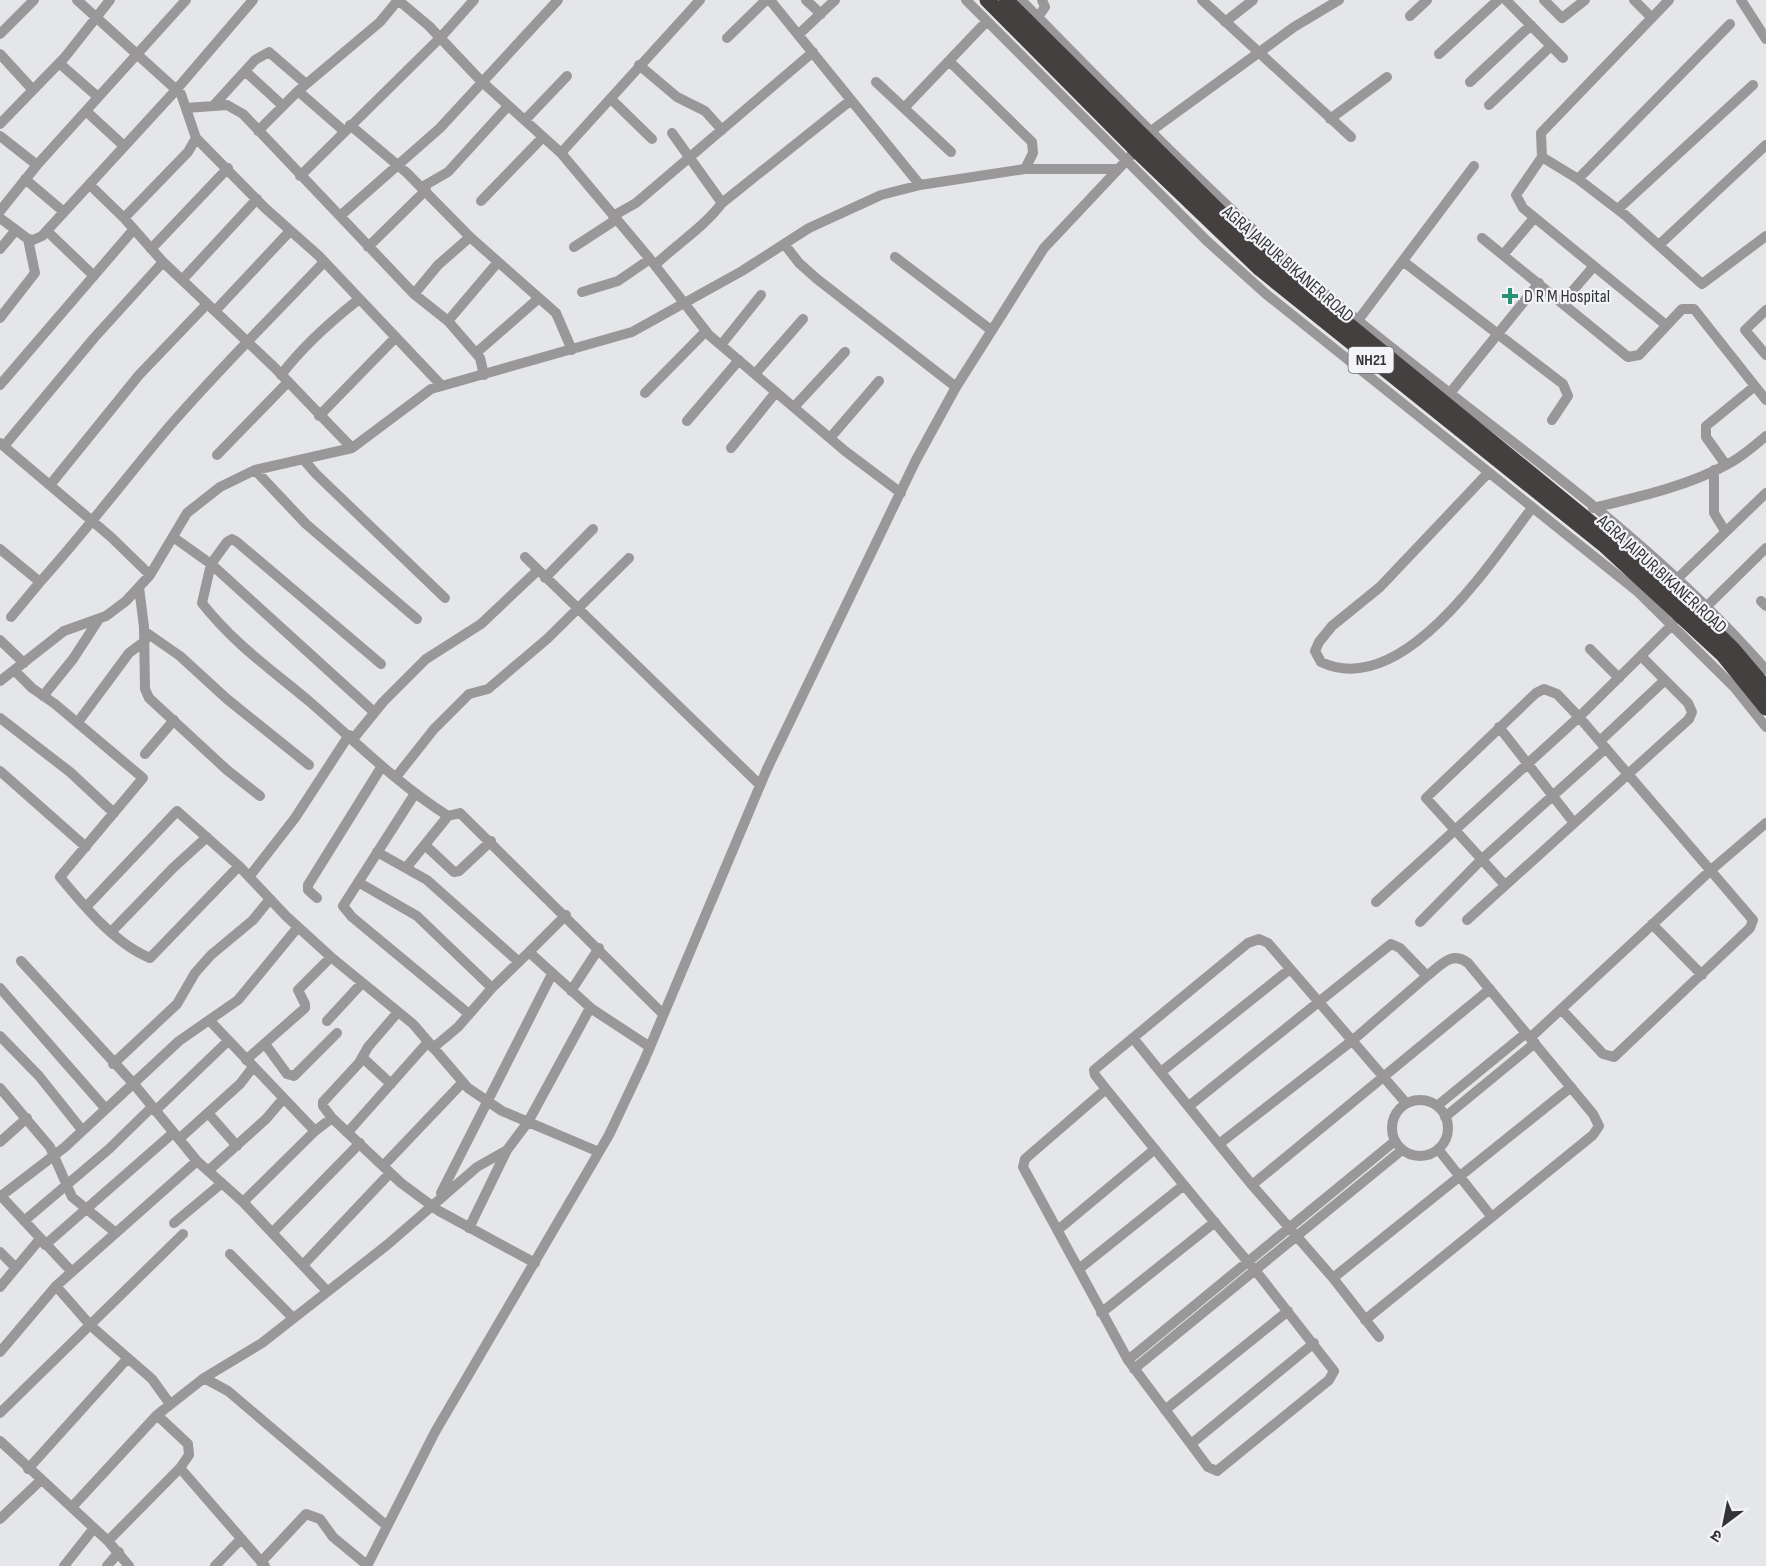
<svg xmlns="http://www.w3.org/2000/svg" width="1766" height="1566" viewBox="0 0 1766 1566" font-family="'Sofia Sans Condensed','Noto Sans Devanagari',sans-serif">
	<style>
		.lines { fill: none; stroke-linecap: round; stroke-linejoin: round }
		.minor { stroke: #999797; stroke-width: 10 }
		.highway { stroke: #444040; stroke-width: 15 }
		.poi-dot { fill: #269474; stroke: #f2f4f8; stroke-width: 2 }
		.labels { text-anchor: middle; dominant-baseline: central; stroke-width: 4.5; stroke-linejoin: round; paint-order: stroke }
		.shield { fill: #f2f4f8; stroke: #6d6e70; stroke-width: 1.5 }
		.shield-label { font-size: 16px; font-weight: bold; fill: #343436 }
		.street-label { font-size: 18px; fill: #343436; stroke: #f2f4f8 }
		.poi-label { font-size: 18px; fill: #343436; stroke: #f2f4f8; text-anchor: start }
	</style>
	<rect width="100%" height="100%" fill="#e5e6ea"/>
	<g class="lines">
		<path class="minor" d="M77 0 181 94 196 138 265 208 319 256 442 386
			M398 0 429 26 481 81 561 153 650 259 709 335 845 451 901 493
			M770 0 920 185
			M806 0 821 14
			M966 0 1207 241 1266 294 1637 591 1734 687 1766 727
			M1021 0C1114 95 1207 191 1307 278 1458 409 1635 518 1766 670
			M1202 0 1351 137
			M1506 0 1563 58
			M1544 0 1562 18 1585 0
			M1634 0 1652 18
			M1741 0 1766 39
			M1410 16 1427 0
			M1038 17 1045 7 1042 0
			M1225 22 1253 0
			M0 34 34 0
			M798 35 835 0
			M727 38 766 0
			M0 54 33 90
			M1439 54 1498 0
			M949 61 1032 142 1033 153 1025 169
			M59 63 98 97
			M639 65 677 97 705 111 722 130
			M245 71 283 106
			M876 82 951 152
			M1470 82 1531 25
			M298 91 344 131
			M611 99 652 139
			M1489 105 1551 46
			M213 106 255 60 269 52 306 84
			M186 108 227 105 243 114 414 294 448 321 498 262
			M904 108 987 21
			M86 111 124 146
			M1330 119 1387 77
			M525 120 567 76
			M0 124 65 57 110 0
			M350 125 407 173 470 237 556 313 572 350
			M258 131 298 91 380 22 398 0
			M1151 131 1294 27 1339 0
			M0 136 37 165
			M561 153 700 0
			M1542 157 1578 179 1625 215 1702 284 1766 236
			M300 176 441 37 474 0
			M25 179 64 212
			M1578 179 1730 24
			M90 185 124 218 163 262 274 367 352 448
			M422 187 448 172 508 106
			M481 201 543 137
			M722 203 851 100
			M1618 209 1753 85
			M0 211 37 165 186 0
			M340 216 440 128 558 0
			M613 216 636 203 813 52
			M0 218 28 239 33 240 42 236 176 90 253 0
			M124 218 188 152 196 138
			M47 231 94 276
			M1482 238 1628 357 1639 355 1682 309H1694L1766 400
			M785 245 799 263 817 279 956 387
			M1659 245 1766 145
			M368 247 426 190
			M574 247 617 219
			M0 249 16 230
			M151 249 228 168
			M1503 255 1534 218
			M895 257 991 330
			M1404 262 1563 384 1568 396 1552 420
			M655 265C677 244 704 227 722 203L672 133
			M182 280 257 199
			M582 292 618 281 650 259
			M414 294 438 265 470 237
			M1563 302 1594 266
			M1766 310 1745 330 1766 355
			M215 311 290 231
			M0 318 35 273 28 239
			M1359 319 1474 166
			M448 321 480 358 484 375
			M1666 325 1523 208 1516 195 1542 157 1541 133 1669 0
			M721 345 761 295
			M476 353 539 298
			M755 374 803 319
			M281 375C303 346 330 322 358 300
			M0 385 134 229
			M645 393 706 331
			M1450 393 1539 283
			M794 407 845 352
			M319 416 396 337
			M687 421 739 360
			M830 438 879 381
			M0 443 111 537 150 575
			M4 446 94 338 163 262
			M731 448 776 392
			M217 455 288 382
			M303 459 316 474 445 598
			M1726 465 1706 437V426L1755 386
			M255 470 306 524 417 619
			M1714 470V513L1725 531
			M1488 473 1380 587 1332 626 1319 642 1315 651 1321 662C1403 701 1491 561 1532 508
			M50 485 139 375 207 304
			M1593 508C1638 497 1688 486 1728 464 1742 457 1754 446 1766 436
			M173 537 211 564 202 603C233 643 272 670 310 702 355 741 397 784 448 816L460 813 663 1014
			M0 549 40 582C85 532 125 479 168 428 218 370 272 317 324 262
			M525 557 760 785
			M545 578 593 529
			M1678 578 1766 493
			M139 587 144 627 145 689 149 698 227 770 260 796
			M1761 601 1766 606
			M1707 606 1766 548
			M11 617 40 582
			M144 631 180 656 227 699 309 765
			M0 640 24 663
			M1590 649 1619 678
			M15 671 32 688 55 704 143 778 60 877C84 906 115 944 150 958L239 866
			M0 681 64 631 106 616 126 601 150 575 187 513 220 487 255 470 352 448 431 389 632 332 742 271 809 228 881 195 920 185 1025 169H1117
			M43 696 73 659 99 619
			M374 712 211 564 227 542 232 539 237 542 381 664
			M0 718 70 772 114 813
			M78 722 129 653 145 641
			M1499 727 1574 823
			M353 739 383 702 426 659 481 624 537 571
			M1600 741 1665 680
			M145 754 174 720
			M0 771 86 847
			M396 777 434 729 469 694 488 689 547 639 629 558
			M414 795 343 906 352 917 469 1014
			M425 845 454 872 459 871 491 841
			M377 852 427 880 519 962
			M406 868 448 816
			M249 877 295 818 349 735
			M358 882 417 916 492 988
			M1505 885 1426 798 1536 693 1544 689 1557 694 1579 717 1753 920 1750 928 1614 1057 1603 1054 1561 1009
			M317 898 308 890V885L382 766
			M1376 902 1579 717 1673 624
			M86 907 177 811 239 866 286 916 331 957 413 1024 468 1088 502 1111 599 1152
			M1467 920 1689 719 1692 712 1688 703 1641 656
			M1420 922 1481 860 1606 748
			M1652 924 1702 975
			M112 931 173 868 207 837
			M529 952 566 915
			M21 961 133 1083 197 1161
			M0 988 105 1108
			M571 991 599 948
			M210 1021 315 1131
			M327 1021 362 983
			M0 1036 39 1076 82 1130
			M1133 1038 1252 1185 1333 1278 1379 1337
			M1530 1038 1711 870 1766 823
			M265 1044 287 1074 294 1076 337 1033
			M433 1048 458 1027 492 988 529 952 592 1009 650 1047
			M363 1058 391 1084
			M246 1060 305 1008V1004L298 990 331 957
			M113 1064 177 1004 195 973 211 955 253 920 270 899
			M1161 1072 1290 969
			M0 1088 50 1147 72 1197 116 1233
			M1106 1089 1025 1159 1023 1167 1128 1360 1208 1467 1217 1471 1329 1380 1334 1371 1255 1270C1204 1211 1155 1149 1106 1089L1095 1075 1094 1070 1248 943 1259 939 1268 943 1406 1103
			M1392 1128a28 28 0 1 1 56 0a28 28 0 1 1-56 0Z
			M1189 1106 1391 944 1400 948 1427 976C1440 966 1452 950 1468 963L1593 1114 1599 1126 1593 1135 1365 1320
			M1437 1106 1526 1033
			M155 1111 228 1041
			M208 1113 237 1146
			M1445 1117 1535 1043
			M332 1118 323 1106V1102L359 1063 368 1047 398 1012
			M348 1132 428 1042
			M179 1139 240 1084 253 1067
			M0 1142 27 1118
			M1219 1144 1353 1040 1427 976
			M1438 1149 1491 1216
			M383 1166 463 1082
			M208 1171 266 1119 283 1099
			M1252 1185 1490 989
			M441 1193 552 974
			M0 1195 72 1272
			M1 1196 65 1147 179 1041 238 1000 298 927
			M243 1202 327 1291
			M24 1221 109 1149 152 1107
			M174 1223 222 1183
			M469 1228 507 1150
			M1059 1229 1155 1149
			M272 1233 360 1143
			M45 1245 173 1133
			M0 1252 16 1268
			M230 1254 293 1318
			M303 1265 390 1173
			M1079 1269 1184 1185
			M1333 1278 1571 1087
			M56 1286 91 1326 152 1379 170 1404
			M0 1287 40 1239
			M1101 1313 1215 1222
			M0 1352 56 1286 197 1161 243 1202 315 1131 332 1118 401 1183 439 1211 535 1263
			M1128 1360 1395 1141
			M1134 1369 1402 1150
			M204 1378 262 1343 387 1245 477 1167 507 1150 528 1122 590 1008
			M1165 1410 1288 1311
			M0 1413 183 1234
			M0 1441 108 1541 129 1566
			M1191 1444 1314 1343
			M180 1468 265 1566
			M28 1469 128 1358
			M72 1507 157 1415 204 1378 228 1391 387 1526
			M0 1519 41 1480
			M108 1541 180 1468 189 1455 188 1444 157 1415
			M261 1562 306 1514 320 1519 333 1537 367 1565
			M64 1566 94 1528
			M107 1566 119 1552
			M215 1566 241 1539
			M367 1566 435 1432 609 1135 644 1061 767 769 916 460 956 387 1044 248 1141 145"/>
		<path class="highway" d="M987 0 1137 151 1260 269 1605 546 1723 655 1766 708
			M1006 0 1261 253 1672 589 1733 649 1766 688"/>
	</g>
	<path class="poi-dot" d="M1507 287h6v6h6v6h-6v6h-6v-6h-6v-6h6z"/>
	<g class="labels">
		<rect class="shield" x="1348.5" y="347" width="45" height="26" rx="4.5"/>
		<g class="shield-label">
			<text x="1371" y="360">NH21</text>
		</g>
		<g class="street-label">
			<text transform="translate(1288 264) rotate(41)">AGRA JAIPUR BIKANER ROAD</text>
			<text transform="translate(1662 574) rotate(42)">AGRA JAIPUR BIKANER ROAD</text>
		</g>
		<g class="poi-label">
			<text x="1524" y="296">D R M Hospital</text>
		</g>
	</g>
	<g transform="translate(1724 1524) rotate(212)" stroke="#f2f4f8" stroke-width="4.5" paint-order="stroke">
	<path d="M0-4.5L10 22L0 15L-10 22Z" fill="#343436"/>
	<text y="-9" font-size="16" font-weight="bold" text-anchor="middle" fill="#343436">उ</text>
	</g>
</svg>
